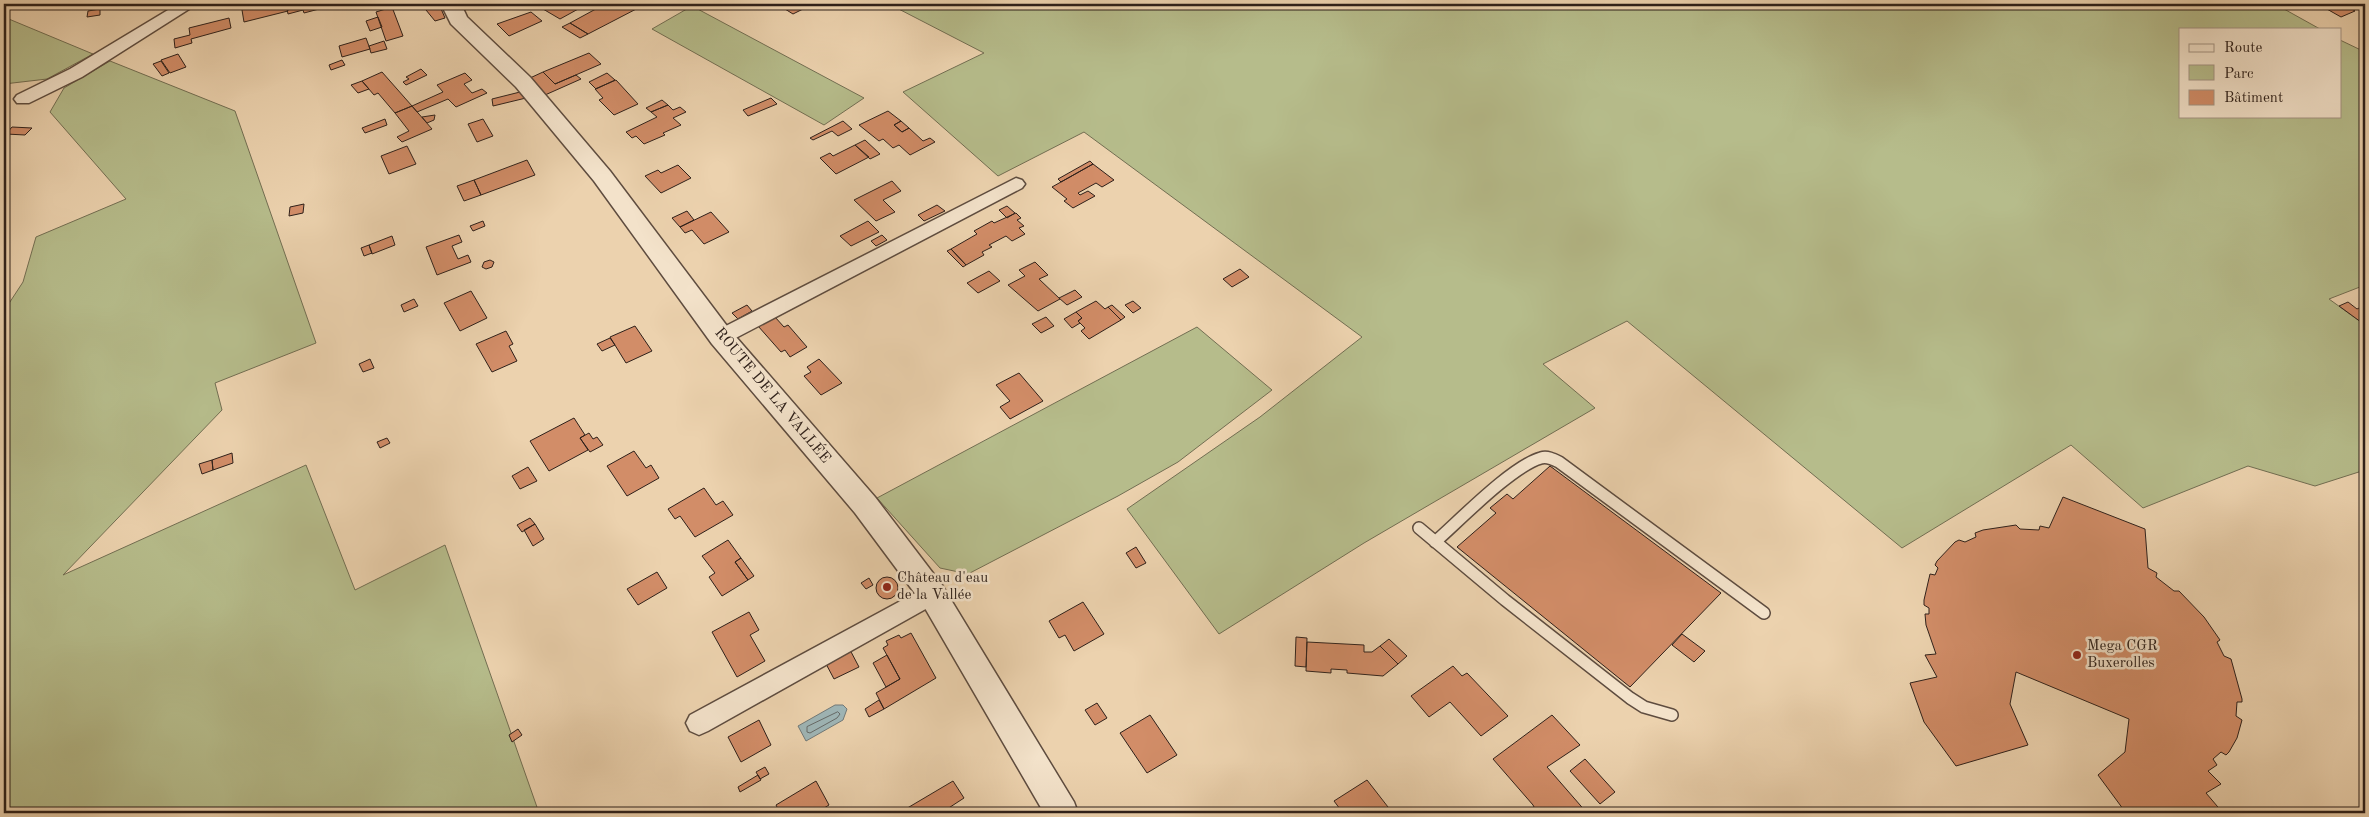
<svg xmlns="http://www.w3.org/2000/svg" width="2369" height="817" viewBox="0 0 2369 817" font-family="'Old Standard TT',serif">
	<style>
		.green { fill: #b6bc8b; stroke: #726e52 }
		.water { fill: #9eb5b6; stroke: #717978 }
		.lines { fill: none; stroke-linecap: round; stroke-linejoin: round }
		.shore { stroke: #666a68; stroke-width: 1 }
		.building { fill: #d28d68; stroke: #2e201a }
		.service-casing { stroke: #5e4c3f; stroke-width: 14 }
		.minor-casing { stroke: #5e4c3f; stroke-width: 3 }
		.tertiary-casing { stroke: #5e4c3f; stroke-width: 3 }
		.service { stroke: #f3e2ca; stroke-width: 11 }
		.minor { fill: #f3e2ca; fill-rule: evenodd }
		.tertiary { fill: #f3e2ca; fill-rule: evenodd }
		.poi-dot { fill: #8f2418; stroke: #f3e2ca; stroke-width: 2 }
		.labels { text-anchor: middle; dominant-baseline: central; stroke-width: 5; stroke-linejoin: round; paint-order: stroke }
		.street-label { font-size: 15px; fill: #2e201a; stroke: #f3e2ca }
		.poi-label { font-size: 15px; fill: #2e201a; stroke: #f3e2ca; text-anchor: start }
	</style>
	<rect width="100%" height="100%" fill="#ecd2ae"/>
	<filter id="stains"><feTurbulence type="fractalNoise" baseFrequency=".004" numOctaves="4"/><feColorMatrix values="0 0 0 0 .2 0 0 0 0 .09 0 0 0 0 .02 0 0 0 .5 -.17"/></filter>
	<radialGradient id="worn" r=".72"><stop offset=".6" stop-color="#630" stop-opacity="0"/><stop offset="1" stop-color="#630" stop-opacity=".3"/></radialGradient>
	<path class="green" d="M889 4H2275L2320 29H2180V116H2340V40L2365 52V285L2329 299 2365 325V470L2315 486 2248 466 2143 508 2071 445 1902 548 1627 321 1543 364 1595 408 1364 543 1219 634 1127 509 1260 417 1362 337 1084 132 998 176 903 92 984 53Z
		M692 6 864 98 824 125 652 29Z
		M4 17 93 54 47 79 4 84Z
		M110 61 235 111 316 343 215 383 222 410 63 575 306 465 355 590 445 545 538 810 533 813H4V311L23 282 36 237 126 199 50 112 64 88Z
		M1197 327 1272 390 1178 462 1118 496 968 574 940 568 877 498Z"/>
	<path class="water" d="M835 705H843L847 709 843 720 806 741 798 726Z"/>
	<g class="lines">
		<path class="shore" d="M838 712 840 714 837 718 810 733 807 732V727Z"/>
	</g>
	<path class="building" d="M241 4H265V8L286 4 288 11 244 22Z
		M286 4H334V5L304 13 303 10 288 14Z
		M427 4H439L445 18 435 21 426 10 428 9Z
		M554 4H574L580 8 560 19 543 9Z
		M605 4H640L642 6 588 34 570 23Z
		M777 4H813L793 14Z
		M2318 4H2344L2355 11 2341 17Z
		M392 7 403 36 386 41 376 12Z
		M100 9V15L87 17 88 11Z
		M531 12 542 21 509 36 497 24Z
		M378 17 382 27 370 31 366 21Z
		M229 18 231 28 191 39 192 43 175 48 174 39 190 35 189 28Z
		M570 23 588 34 580 38 562 27Z
		M366 38 370 49 342 57 339 46Z
		M384 41 387 49 371 53 369 46Z
		M589 53 601 64 555 84 543 72Z
		M178 54 186 67 170 73 161 60Z
		M342 60 345 65 331 70 329 65Z
		M161 61 169 73 162 76 153 64Z
		M421 69 427 75 406 85 403 82 409 79 406 77Z
		M382 72 412 106 395 113 378 93 374 95 362 81Z
		M543 72 555 84 576 75 581 79 545 95 530 78Z
		M465 73 472 80 464 84 472 93 482 89 487 93 456 107 448 99 417 112 412 106 443 92 437 85Z
		M607 73 615 80 596 89 589 82Z
		M616 80 638 104 614 115 599 100 603 98 595 89Z
		M362 81 369 89 358 93 351 85Z
		M520 92 526 98 493 106 492 99Z
		M771 98 777 104 748 116 743 110Z
		M662 100 668 105 651 112 646 108Z
		M668 105 673 110 680 107 686 112 673 118 681 125 663 133 665 135 644 144 636 136 632 138 626 132 657 117 651 112Z
		M412 106 432 129 402 142 397 137 409 131 395 113Z
		M888 111 901 121 894 125 902 132 909 128 923 141 930 138 935 142 910 155 899 145 893 148 883 139 879 141 859 125Z
		M435 115 434 120 427 123 422 117Z
		M385 119 387 125 365 133 362 128Z
		M483 119 493 136 477 142 468 124Z
		M843 121 852 129 838 136 832 131 813 140 810 138Z
		M901 121 909 128 902 132 894 125Z
		M12 127 32 128 25 135 6 134Z
		M865 140 880 154 870 159 855 145Z
		M855 145 869 157 836 174 820 158 830 153 833 156Z
		M407 146 416 164 389 174 381 156Z
		M527 160 535 175 481 195 474 180Z
		M1090 161 1093 164 1061 182 1058 179Z
		M1093 164 1114 180 1102 187 1096 183 1078 193 1080 195 1088 191 1095 196 1073 208 1064 201 1067 199 1052 187Z
		M678 165 691 178 661 193 645 176 658 170 661 173Z
		M474 180 481 195 464 201 457 186Z
		M892 181 901 191 883 200 895 212 876 221 854 200Z
		M304 204 303 213 289 216 290 207Z
		M937 205 945 211 924 221 918 215Z
		M1007 206 1015 213 1007 218 999 210Z
		M687 211 694 220 680 227 672 218Z
		M711 212 729 232 704 244 692 230 685 233 680 227Z
		M1016 213 1021 218 1017 220 1024 226 1019 228 1025 234 1012 241 1006 236 989 245 992 247 982 252 984 255 966 265 951 249 977 234 974 231 992 221 994 223Z
		M483 221 485 226 473 231 470 226Z
		M868 221 879 232 851 246 840 236Z
		M459 235 462 242 452 246 458 259 468 255 471 262 437 275 426 247Z
		M882 235 887 240 876 246 871 241Z
		M392 236 395 245 372 254 369 245Z
		M369 245 372 253 364 256 361 248Z
		M951 249 966 265 963 267 947 251Z
		M490 260 494 262 492 267 486 269 482 267 484 262Z
		M1035 262 1048 275 1039 279 1060 299 1038 311 1008 285 1025 276 1019 270Z
		M1240 269 1249 277 1232 287 1223 279Z
		M989 271 1000 281 978 293 967 283Z
		M1075 290 1082 297 1067 305 1059 298Z
		M471 291 487 318 460 331 444 303Z
		M414 299 418 306 404 312 401 305Z
		M1096 301 1105 309 1108 307 1121 320 1089 339 1081 331 1085 328 1078 321 1082 318 1076 312Z
		M1133 301 1141 308 1133 313 1125 305Z
		M2348 302 2357 309 2365 305V325L2339 306Z
		M747 305 752 311 738 319 732 313Z
		M1112 305 1125 317 1121 320 1108 307Z
		M1076 312 1082 318 1078 321 1080 323 1072 328 1064 319Z
		M775 317 784 327 788 325 807 347 790 357 785 350 781 352 758 326Z
		M1046 317 1054 326 1041 333 1032 324Z
		M635 326 652 351 626 363 610 337Z
		M506 331 513 344 509 346 517 361 492 372 476 344Z
		M610 338 615 345 602 351 597 344Z
		M370 359 374 368 363 372 359 364Z
		M819 359 842 383 821 395 804 376 811 372 807 367Z
		M1019 373 1043 401 1010 419 1000 407 1010 401 996 385Z
		M574 418 585 435 580 438 588 450 549 471 530 441Z
		M589 433 593 439 597 437 603 445 590 452 580 438Z
		M387 438 390 443 380 448 377 442Z
		M634 451 646 468 651 465 659 478 627 496 607 466Z
		M232 453 233 463 213 470 212 460Z
		M212 460 213 470 202 474 199 464Z
		M1550 466 1721 593 1630 687 1457 547 1496 513 1490 508 1507 494 1513 499Z
		M528 467 537 481 520 489 512 476Z
		M704 488 716 505 723 501 733 515 695 537 680 516 675 519 668 509Z
		M2063 497 2145 529 2148 568 2157 573 2156 577 2174 591H2179L2204 617 2220 640 2217 642 2224 656 2231 659 2242 699V702H2237L2236 716 2242 720 2237 738 2229 752 2226 755 2221 752 2213 759 2217 765 2208 771 2221 784 2206 793 2223 813H2126L2098 775 2125 752 2129 719 2016 672 2010 704 2028 745 1956 766 1924 722 1910 683 1937 677 1925 655 1936 654 1926 625 1925 614H1929V608L1924 605V600L1930 574 1935 575 1938 568 1935 565 1937 561 1955 542 1959 540 1965 542 1976 537 1975 533 1983 530 2016 525 2020 529 2039 530 2040 526 2049 528Z
		M530 518 535 524 522 532 517 525Z
		M535 524 544 539 533 546 524 530Z
		M728 540 741 558 735 562 748 580 722 596 709 577 715 573 702 556Z
		M1136 547 1146 563 1136 568 1126 553Z
		M741 558 754 576 748 580 735 562Z
		M657 572 667 588 638 605 627 589Z
		M876 588a11 11 0 1 1 22 0a11 11 0 1 1-22 0Z
		M869 578 873 585 866 589 861 583Z
		M1083 602 1104 634 1074 651 1065 635 1059 638 1049 621Z
		M749 612 759 630 750 635 765 661 737 677 712 632Z
		M911 633 936 678 884 709 876 693 900 679 883 648 888 645 886 641 899 635 901 638Z
		M1682 634 1705 651 1694 662 1672 645Z
		M1296 637 1307 638 1306 667 1295 666Z
		M1389 639 1407 656 1398 664 1380 646Z
		M1307 642 1364 645V652H1372L1380 646 1398 664 1383 676 1347 673V670L1331 669V673L1306 671Z
		M849 648 859 667 834 679 825 662Z
		M887 655 900 679 886 687 873 663Z
		M1453 666 1462 676 1467 673 1508 716 1481 736 1450 702 1429 717 1411 696Z
		M879 700 884 709 869 717 865 709Z
		M1097 703 1107 718 1095 725 1085 710Z
		M1150 715 1177 755 1147 773 1120 733Z
		M1552 715 1580 745 1547 767 1587 813H1537L1533 805 1493 759Z
		M759 720 771 745 741 762 728 737Z
		M518 729 522 735 512 742 509 735Z
		M1585 759 1615 792 1600 804 1570 771Z
		M765 767 769 774 760 779 756 772Z
		M758 775 761 780 740 792 738 787Z
		M1367 780 1388 807 1379 813H1343L1334 801Z
		M816 781 829 805 816 813H780L776 805Z
		M953 781 964 798 941 813H906L904 810Z"/>
	<g class="lines">
		<g class="service-casing">
			<path id="service" d="M1419 528 1505 600 1630 698 1644 707 1672 715
				M1435 542C1459 521 1512 466 1541 458 1547 456 1553 459 1559 462L1764 613"/>
		</g>
		<g class="minor-casing">
			<path id="minor" d="M178 4H197L82 77 29 103H17L14 99 17 95 70 69Z
				M1016 178 1022 180 1025 184 1022 188 728 342 721 345 714 342 711 337 714 332Z
				M932 584 940 587 944 594 940 601 708 731 699 735 690 731 686 723 690 715Z"/>
		</g>
		<g class="tertiary-casing">
			<path id="tertiary" d="M441 4H461L467 17 530 77 610 171 730 330 875 497 942 585 1074 802 1078 813H1044L922 603 855 513 712 344 594 181 516 87 451 24Z"/>
		</g>
		<use href="#service" class="service"/>
		<use href="#minor" class="minor"/>
		<use href="#tertiary" class="tertiary"/>
	</g>
	<g class="poi-dot">
		<circle cx="887" cy="587" r="5"/>
		<circle cx="2077" cy="655" r="5"/>
	</g>
	<g class="labels">
		<g class="street-label">
			<text transform="translate(772 396) rotate(50)">ROUTE DE LA VALLÉE</text>
		</g>
		<g class="poi-label">
			<text x="897" y="578">Château d'eau<tspan x="897" dy="17">de la Vallée</tspan></text>
			<text x="2087" y="646">Mega CGR<tspan x="2087" dy="17">Buxerolles</tspan></text>
		</g>
	</g>
	<rect width="2369" height="817" fill="none" stroke="#ecd2ae" stroke-width="20"/>
	<rect x="5" y="5" width="2359" height="807" fill="none" stroke="#2e201a" stroke-width="2.5"/>
	<rect x="10" y="10" width="2349" height="797" fill="none" stroke="#2e201a"/>
	<rect x="2179" y="28" width="162" height="90" fill="#f3e2ca" stroke="#a49484"/>
	<rect x="2189" y="44" width="25" height="8" fill="#f3e2ca" stroke="#a49484"/>
	<text x="2224" y="52" font-size="15" fill="#2e201a">Route</text>
	<rect x="2189" y="65" width="25" height="15" fill="#b6bc8b" stroke="#a49484"/>
	<text x="2224" y="78" font-size="15" fill="#2e201a">Parc</text>
	<rect x="2189" y="90" width="25" height="15" fill="#d28d68" stroke="#a49484"/>
	<text x="2224" y="102" font-size="15" fill="#2e201a">Bâtiment</text>
	<rect width="100%" height="100%" filter="url(#stains)"/>
	<rect width="100%" height="100%" fill="url(#worn)"/>
</svg>
